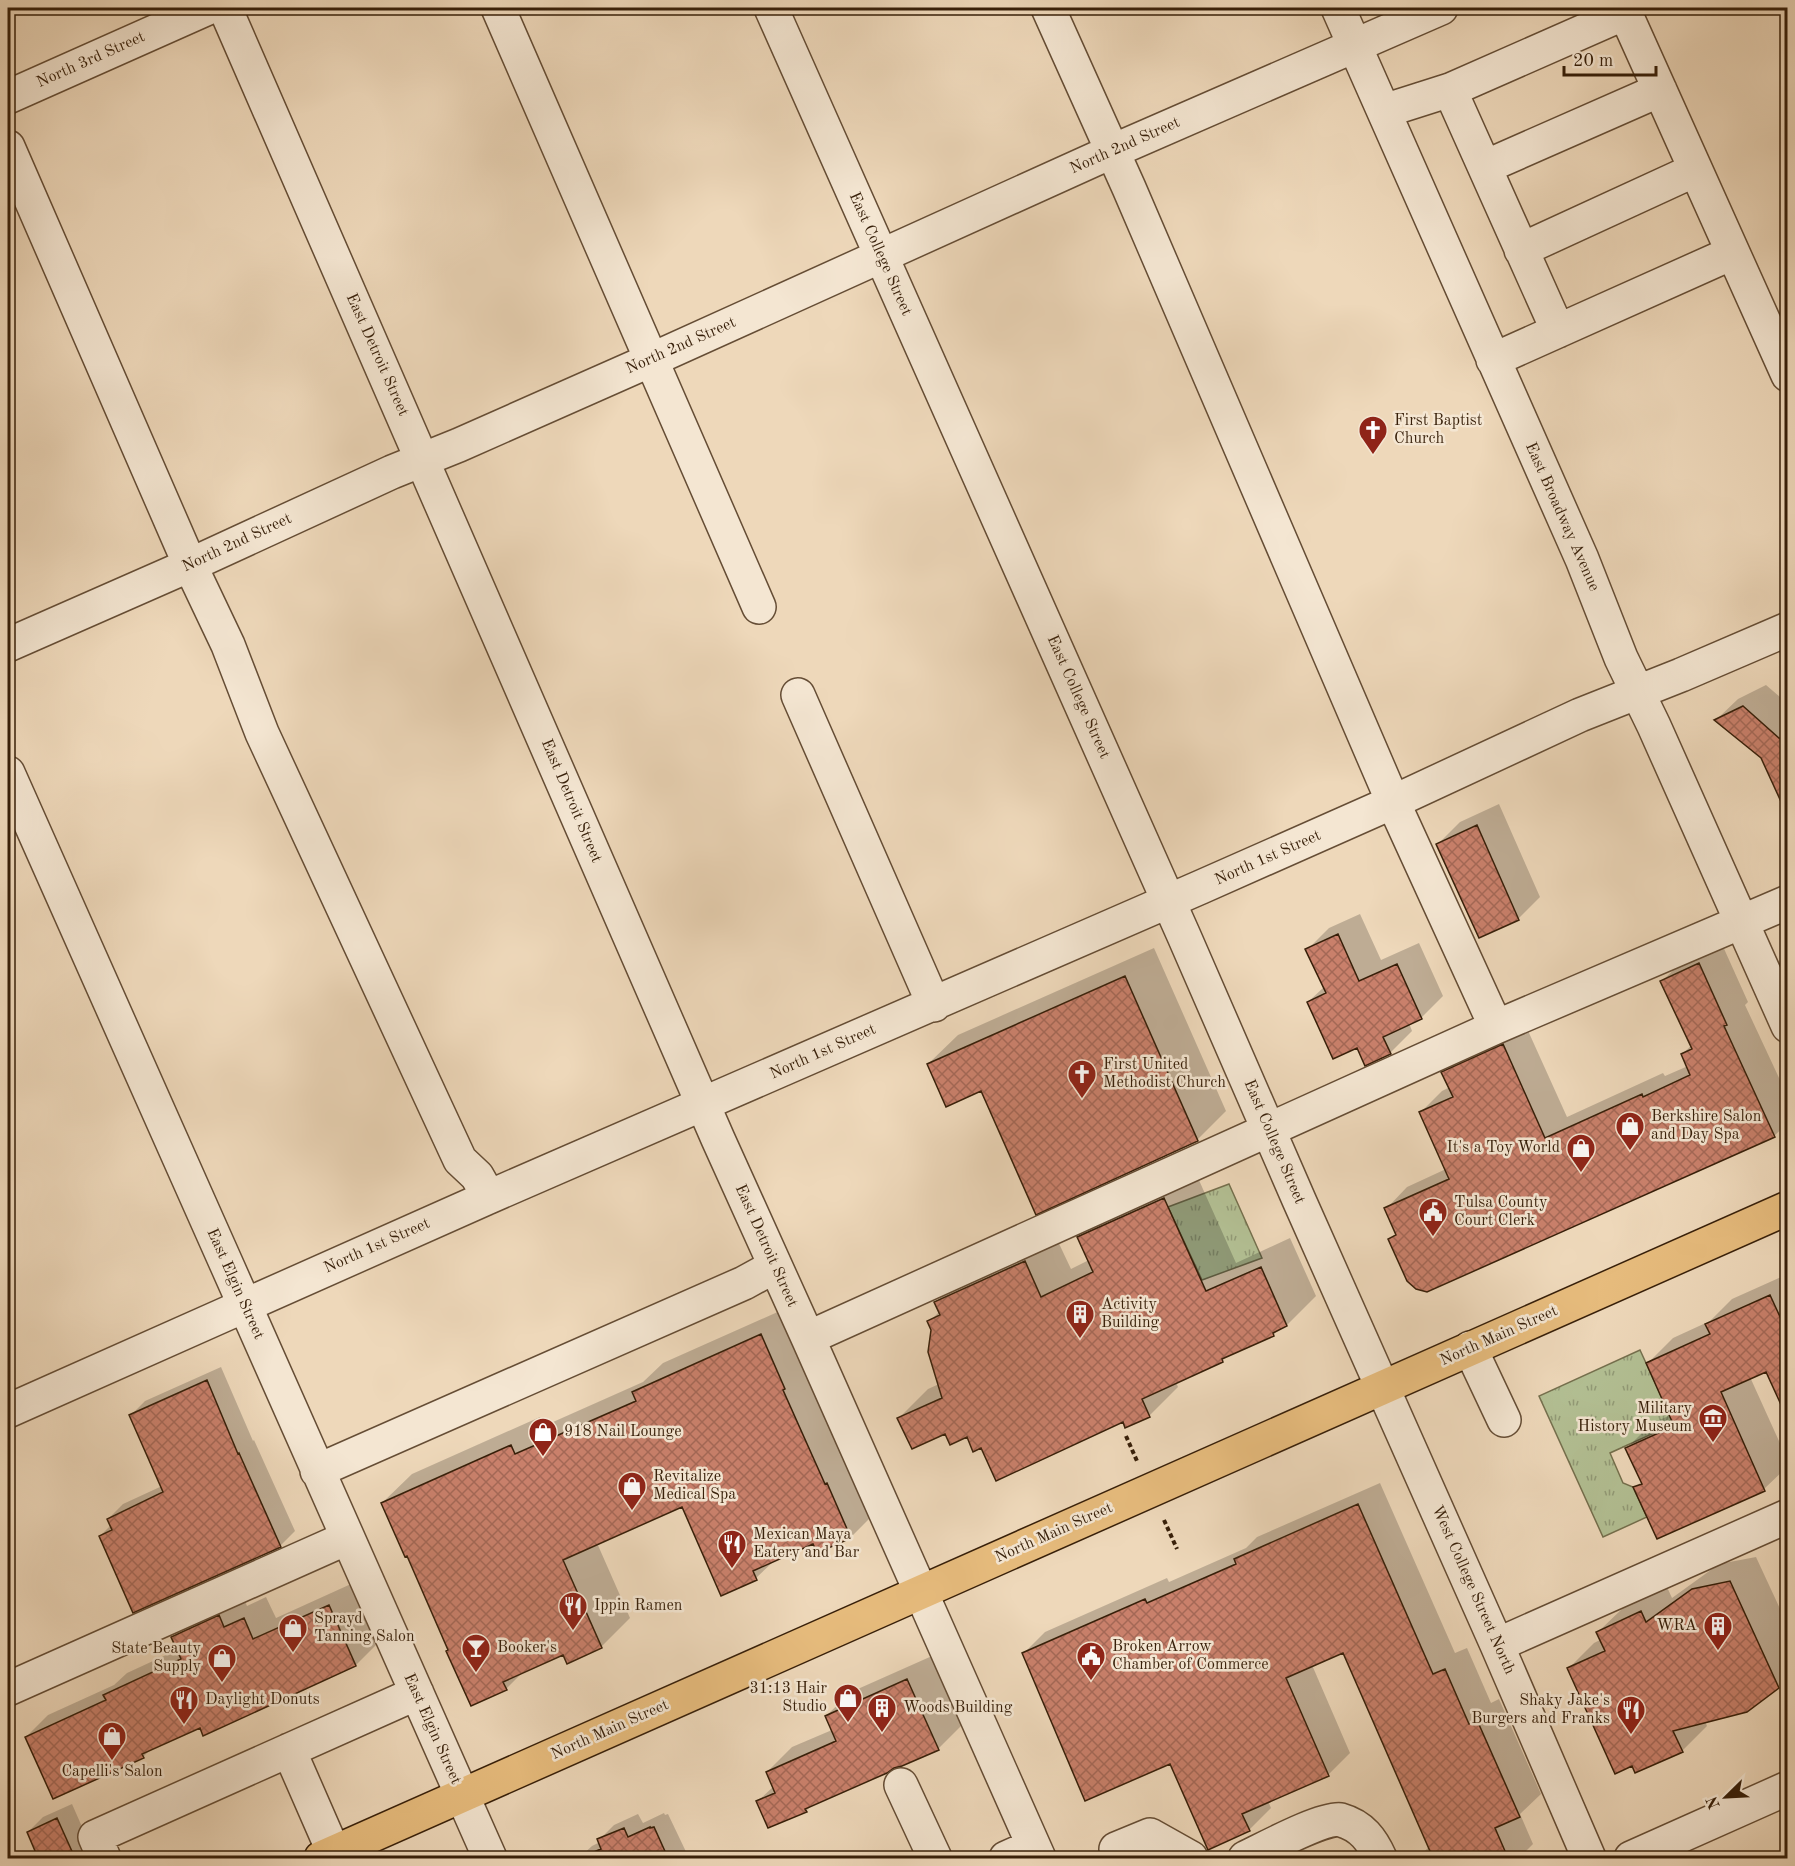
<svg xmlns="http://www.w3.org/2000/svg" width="1795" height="1866" viewBox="0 0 1795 1866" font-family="'Old Standard TT',serif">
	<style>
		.park { fill: url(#park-tufts); stroke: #75704e; stroke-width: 1.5 }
		.shadow { fill: #0003 }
		.building { fill: url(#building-cross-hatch); stroke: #371f09; stroke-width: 1.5 }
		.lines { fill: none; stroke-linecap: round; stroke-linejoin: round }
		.minor-casing { stroke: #654d35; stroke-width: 36 }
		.major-casing { stroke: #371f09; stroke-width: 36 }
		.path { stroke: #371f09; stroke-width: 4; stroke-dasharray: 4.5 3; stroke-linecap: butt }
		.minor { stroke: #f4e6d2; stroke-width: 33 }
		.major { stroke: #e7bc7d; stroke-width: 33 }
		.labels { text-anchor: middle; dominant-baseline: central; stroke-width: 5; stroke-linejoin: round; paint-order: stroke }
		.street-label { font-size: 16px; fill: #371f09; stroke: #f4e6d2 }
		.poi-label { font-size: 16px; fill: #371f09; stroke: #f4e6d2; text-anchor: start }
	</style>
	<defs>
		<pattern id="park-tufts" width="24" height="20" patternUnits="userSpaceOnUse" patternTransform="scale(1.5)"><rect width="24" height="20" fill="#b3c094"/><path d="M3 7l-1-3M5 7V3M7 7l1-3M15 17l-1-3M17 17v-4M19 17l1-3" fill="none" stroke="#929b77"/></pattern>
		<pattern id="building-cross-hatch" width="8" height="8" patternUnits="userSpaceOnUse" patternTransform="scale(1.5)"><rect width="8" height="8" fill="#c9806b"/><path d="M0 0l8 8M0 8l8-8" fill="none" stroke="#a46856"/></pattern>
	</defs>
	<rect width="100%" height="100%" fill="#eed8ba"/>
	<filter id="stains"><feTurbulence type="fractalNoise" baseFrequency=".00333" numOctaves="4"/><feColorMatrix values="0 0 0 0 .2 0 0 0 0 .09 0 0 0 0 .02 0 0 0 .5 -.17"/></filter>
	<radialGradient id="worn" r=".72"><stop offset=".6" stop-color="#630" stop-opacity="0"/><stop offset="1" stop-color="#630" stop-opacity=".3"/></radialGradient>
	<path class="park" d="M1229 1184 1262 1258 1202 1280 1168 1207Z
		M1640 1350 1674 1424 1610 1453 1623 1483 1633 1487 1647 1517 1603 1537 1539 1396Z"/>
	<path class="shadow" d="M1766 685 1788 704V814L1762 757 1716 720 1738 699Z
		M1499 804 1540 897 1518 919 1438 844 1460 822Z
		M1360 914 1381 960 1419 943 1443 996 1421 1018 1409 1023 1412 1031 1390 1053 1358 1046 1308 1002 1324 987 1307 950 1329 928Z
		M1721 942 1748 1002 1745 1005 1788 1097V1123L1774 1136 1390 1239 1396 1233 1386 1209 1407 1187 1446 1169 1421 1112 1442 1091 1450 1087 1443 1073 1465 1051 1525 1024 1567 1117 1663 1073 1665 1076 1688 1066 1682 1054 1692 1045 1662 981 1684 960Z
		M1154 948 1226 1111 1197 1140 982 1089 928 1064 958 1035Z
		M1194 1169 1236 1263 1290 1238 1316 1296 1287 1325 1280 1328 1273 1335 1228 1355 1222 1360 1176 1382 1178 1387 1149 1416 982 1446 968 1435 946 1432 899 1418 928 1389 939 1384 933 1330 929 1322 940 1311 936 1302 965 1273 1054 1233 1071 1269 1089 1260 1079 1237 1108 1208Z
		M1788 1274V1397L1767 1370 1750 1377 1788 1461V1466L1764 1489 1635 1488 1642 1481 1627 1448 1652 1423 1671 1415 1648 1363 1673 1338 1710 1321 1732 1299Z
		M791 1306 880 1508 851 1537 818 1551 814 1542 775 1560 756 1578 722 1594 683 1505 597 1543 630 1618 601 1647 564 1653 525 1670 506 1689 450 1649 408 1554 382 1503 412 1474 540 1417 544 1426 643 1382 663 1363Z
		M221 1367 253 1441 254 1440 295 1531 280 1546 100 1536 111 1525 108 1519 123 1504 162 1486 131 1415 145 1401Z
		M1380 1483 1455 1653 1467 1648 1491 1703 1499 1699 1541 1794 1520 1814 1533 1844 1519 1858H1417L1429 1847 1343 1652 1312 1665 1350 1753 1328 1775 1268 1801 1271 1808 1249 1830 1170 1762 1023 1654 1045 1632 1167 1578 1169 1582 1246 1548 1257 1537Z
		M1756 1557 1788 1626V1677L1778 1687 1705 1721 1707 1726 1682 1751 1569 1668 1594 1643 1602 1639 1598 1632 1624 1607 1667 1587 1672 1598 1719 1564Z
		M351 1584 378 1643 356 1665 204 1734 201 1726 153 1747 143 1757 26 1737 48 1715 114 1685 127 1673 179 1649 173 1637 195 1615 242 1594 247 1606 266 1597 276 1618Z
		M932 1656 963 1724 938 1749 814 1803 806 1811 758 1801 774 1786 767 1772 792 1747 832 1730 826 1716 851 1692Z
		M72 1804 94 1854 89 1858H40L28 1832 43 1817Z
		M664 1813 665 1815 668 1814 689 1858H579L592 1846 600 1842 599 1840 614 1825 638 1814 643 1823Z
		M476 1852 479 1858H461Z"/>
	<path class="building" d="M1743 706 1788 746V817L1761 758 1714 720Z
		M1477 825 1519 920 1479 938 1436 844Z
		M1338 934 1359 981 1397 964 1422 1019 1383 1037 1391 1054 1365 1066 1357 1048 1333 1059 1307 1002 1326 993 1305 949Z
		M1699 963 1727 1025 1724 1026 1775 1137 1427 1292 1416 1289 1407 1281 1388 1239 1396 1235 1384 1208 1449 1179 1419 1112 1453 1097 1441 1072 1503 1044 1545 1138 1642 1094 1643 1097 1690 1075 1681 1054 1692 1049 1660 981Z
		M1125 976 1198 1141 1036 1215 981 1091 946 1107 927 1064Z
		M1164 1198 1206 1291 1261 1267 1287 1326 1273 1333 1274 1336 1222 1359 1223 1362 1142 1399 1150 1417 1125 1428 1123 1422 996 1481 981 1448 973 1452 967 1437 950 1445 945 1434 912 1449 897 1418 942 1398 928 1352 931 1330 927 1321 940 1315 934 1302 1025 1261 1041 1297 1093 1272 1077 1237Z
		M1770 1295 1788 1334V1420L1766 1372 1721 1392 1765 1491 1657 1539 1633 1487 1642 1484 1625 1448 1674 1426 1646 1363 1710 1334 1705 1324Z
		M761 1334 785 1389 783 1390 825 1484 827 1483 851 1538 817 1553 813 1544 753 1571 757 1580 721 1596 682 1507 563 1560 602 1648 567 1664 563 1655 503 1682 507 1690 471 1706 446 1651 448 1650 407 1556 405 1557 381 1503 511 1445 515 1454 636 1401 632 1392Z
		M207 1380 238 1454 239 1453 281 1547 133 1613 99 1536 112 1530 107 1519 163 1492 129 1415Z
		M1358 1504 1433 1674 1445 1669 1469 1724 1477 1720 1520 1817 1495 1828 1508 1858H1433L1343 1653 1286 1678 1329 1776 1242 1814 1250 1831 1208 1850 1170 1764 1085 1801 1022 1653 1145 1599 1147 1603 1236 1564 1234 1559Z
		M1730 1581 1779 1688 1747 1712 1673 1731 1683 1752 1635 1773 1632 1766 1615 1774 1567 1668 1605 1651 1596 1632 1641 1611 1646 1622 1692 1589Z
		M329 1605 356 1666 203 1736 200 1728 142 1754 144 1758 53 1799 25 1737 106 1700 103 1695 181 1659 171 1637 219 1615 224 1627 244 1618 253 1639Z
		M907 1679 939 1750 902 1766 894 1768 887 1773 805 1809 807 1812 768 1828 756 1801 775 1793 766 1772 836 1741 825 1716Z
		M57 1818 75 1858H38L27 1832Z
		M650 1827V1828L654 1827 668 1858H579L601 1849 597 1839 624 1828 628 1837Z"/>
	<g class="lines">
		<g class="minor-casing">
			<path id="minor" d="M225 8 718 1139 808 1338 1039 1858
				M498 8 759 607
				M771 8 1184 936 1299 1200 1497 1645 1589 1858
				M1048 8 1129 188 1393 802 1496 1027
				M1338 8 1582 559 1621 658 1654 726 1788 1026
				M1623 8 1788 375
				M1450 90 1558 331
				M8 97 208 8
				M1384 111 1450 90 1625 13
				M8 147 190 565 228 645 262 733 460 1160 477 1176 489 1197
				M1485 167 1660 90
				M1521 250 1695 170
				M1493 360 1732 253
				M8 645 190 565 392 472 459 445 651 360 1113 151 1441 8
				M798 695 934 1005
				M8 773 226 1263 490 1858
				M808 1338 1496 1027 1788 902
				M1470 1348 1504 1420
				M8 1411 489 1197 1201 887 1393 802 1580 715 1681 675 1788 629
				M317 1471 744 1283 775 1266
				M1497 1645 1788 1516
				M8 1689 347 1538
				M289 1750 334 1853
				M901 1785 935 1858
				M104 1858 95 1837 417 1693
				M1006 1858 1033 1846
				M1120 1858 1116 1849 1150 1835 1191 1858
				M1245 1858C1262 1850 1325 1816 1341 1820 1362 1826 1372 1840 1380 1858
				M1631 1858 1788 1788"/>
		</g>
		<g class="major-casing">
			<path id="major" d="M321 1858 1788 1208"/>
		</g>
		<path class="path" d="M1126 1436 1137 1461
			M1164 1520 1177 1549"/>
		<use href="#minor" class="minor"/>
		<use href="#major" class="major"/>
	</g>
	<defs>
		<g id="church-pin" transform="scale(1.5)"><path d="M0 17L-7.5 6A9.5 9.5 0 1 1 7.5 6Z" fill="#8f2418" stroke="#f4e6d2"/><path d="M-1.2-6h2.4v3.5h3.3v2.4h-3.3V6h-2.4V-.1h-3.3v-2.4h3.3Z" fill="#fff"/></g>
		<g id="shop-pin" transform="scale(1.5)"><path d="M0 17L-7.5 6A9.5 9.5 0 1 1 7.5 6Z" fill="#8f2418" stroke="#f4e6d2"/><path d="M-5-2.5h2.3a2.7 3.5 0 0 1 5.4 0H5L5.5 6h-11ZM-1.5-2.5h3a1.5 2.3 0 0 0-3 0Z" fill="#fff"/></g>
		<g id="civic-pin" transform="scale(1.5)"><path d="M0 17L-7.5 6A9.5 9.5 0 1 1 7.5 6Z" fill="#8f2418" stroke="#f4e6d2"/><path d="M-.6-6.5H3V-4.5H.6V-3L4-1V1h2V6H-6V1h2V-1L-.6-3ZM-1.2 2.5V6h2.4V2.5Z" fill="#fff"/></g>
		<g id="building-pin" transform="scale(1.5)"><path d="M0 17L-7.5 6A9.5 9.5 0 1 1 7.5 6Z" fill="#8f2418" stroke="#f4e6d2"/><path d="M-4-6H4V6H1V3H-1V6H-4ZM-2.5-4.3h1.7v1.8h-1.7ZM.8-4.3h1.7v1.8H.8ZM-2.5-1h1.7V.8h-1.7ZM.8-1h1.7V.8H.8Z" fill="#fff"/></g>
		<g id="museum-pin" transform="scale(1.5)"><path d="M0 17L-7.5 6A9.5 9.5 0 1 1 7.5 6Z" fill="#8f2418" stroke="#f4e6d2"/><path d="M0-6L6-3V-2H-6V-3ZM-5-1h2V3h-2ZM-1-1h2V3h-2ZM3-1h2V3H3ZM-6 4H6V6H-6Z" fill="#fff"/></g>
		<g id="restaurant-pin" transform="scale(1.5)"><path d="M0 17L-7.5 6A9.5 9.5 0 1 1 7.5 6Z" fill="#8f2418" stroke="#f4e6d2"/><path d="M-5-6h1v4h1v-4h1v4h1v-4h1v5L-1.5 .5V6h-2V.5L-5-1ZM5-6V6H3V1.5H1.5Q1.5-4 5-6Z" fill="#fff"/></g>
		<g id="bar-pin" transform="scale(1.5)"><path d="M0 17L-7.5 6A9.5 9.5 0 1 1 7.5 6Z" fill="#8f2418" stroke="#f4e6d2"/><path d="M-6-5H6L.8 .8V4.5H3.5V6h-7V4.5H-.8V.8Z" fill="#fff"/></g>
	</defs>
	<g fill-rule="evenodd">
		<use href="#church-pin" x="1373" y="430"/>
		<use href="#church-pin" x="1082" y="1074"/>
		<use href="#shop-pin" x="1630" y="1126"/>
		<use href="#shop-pin" x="1581" y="1148"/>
		<use href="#civic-pin" x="1433" y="1212"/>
		<use href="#building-pin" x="1080" y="1314"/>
		<use href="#museum-pin" x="1713" y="1418"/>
		<use href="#shop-pin" x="543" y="1432"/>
		<use href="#shop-pin" x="632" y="1486"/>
		<use href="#restaurant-pin" x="732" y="1544"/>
		<use href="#restaurant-pin" x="573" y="1606"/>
		<use href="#building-pin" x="1718" y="1626"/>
		<use href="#shop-pin" x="293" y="1628"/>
		<use href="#bar-pin" x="476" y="1648"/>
		<use href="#civic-pin" x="1091" y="1656"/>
		<use href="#shop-pin" x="222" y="1658"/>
		<use href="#shop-pin" x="848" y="1698"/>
		<use href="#restaurant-pin" x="184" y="1700"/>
		<use href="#building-pin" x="882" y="1708"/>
		<use href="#restaurant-pin" x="1631" y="1710"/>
		<use href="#shop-pin" x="112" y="1736"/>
	</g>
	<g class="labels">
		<g class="street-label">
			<text transform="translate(91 60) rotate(-24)">North 3rd Street</text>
			<text transform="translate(1125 146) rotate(-24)">North 2nd Street</text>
			<text transform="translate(880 254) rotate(66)">East College Street</text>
			<text transform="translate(681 346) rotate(-24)">North 2nd Street</text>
			<text transform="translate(377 355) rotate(66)">East Detroit Street</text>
			<text transform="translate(1562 517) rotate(66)">East Broadway Avenue</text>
			<text transform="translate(237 543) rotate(-25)">North 2nd Street</text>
			<text transform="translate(1078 697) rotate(66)">East College Street</text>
			<text transform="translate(571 801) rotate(67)">East Detroit Street</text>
			<text transform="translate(1268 858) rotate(-24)">North 1st Street</text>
			<text transform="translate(823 1052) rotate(-24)">North 1st Street</text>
			<text transform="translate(1274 1142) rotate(67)">East College Street</text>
			<text transform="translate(377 1246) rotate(-24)">North 1st Street</text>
			<text transform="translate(766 1246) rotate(66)">East Detroit Street</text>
			<text transform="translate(235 1284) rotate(66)">East Elgin Street</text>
			<text transform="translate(1499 1336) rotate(-24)">North Main Street</text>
			<text transform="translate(1054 1533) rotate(-24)">North Main Street</text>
			<text transform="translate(1473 1590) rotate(66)">West College Street North</text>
			<text transform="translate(432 1729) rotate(66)">East Elgin Street</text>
			<text transform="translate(610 1730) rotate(-24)">North Main Street</text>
		</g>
		<g class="poi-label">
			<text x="1394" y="421">First Baptist<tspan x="1394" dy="18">Church</tspan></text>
			<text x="1103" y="1065">First United<tspan x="1103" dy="18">Methodist Church</tspan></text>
			<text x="1651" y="1117">Berkshire Salon<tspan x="1651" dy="18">and Day Spa</tspan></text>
			<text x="1560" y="1148" text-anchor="end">It's a Toy World</text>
			<text x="1454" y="1203">Tulsa County<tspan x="1454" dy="18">Court Clerk</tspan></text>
			<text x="1101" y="1305">Activity<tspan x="1101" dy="18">Building</tspan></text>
			<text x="1692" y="1409" text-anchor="end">Military<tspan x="1692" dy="18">History Museum</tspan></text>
			<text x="564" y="1432">918 Nail Lounge</text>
			<text x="653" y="1477">Revitalize<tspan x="653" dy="18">Medical Spa</tspan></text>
			<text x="753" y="1535">Mexican Maya<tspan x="753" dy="18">Eatery and Bar</tspan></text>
			<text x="594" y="1606">Ippin Ramen</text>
			<text x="314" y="1619">Sprayd<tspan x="314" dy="18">Tanning Salon</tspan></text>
			<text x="1697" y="1626" text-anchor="end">WRA</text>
			<text x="1112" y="1647">Broken Arrow<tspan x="1112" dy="18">Chamber of Commerce</tspan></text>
			<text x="497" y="1648">Booker's</text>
			<text x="201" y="1649" text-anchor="end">State Beauty<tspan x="201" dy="18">Supply</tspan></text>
			<text x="827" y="1689" text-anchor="end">31:13 Hair<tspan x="827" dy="18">Studio</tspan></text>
			<text x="205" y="1700">Daylight Donuts</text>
			<text x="1610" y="1701" text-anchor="end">Shaky Jake's<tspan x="1610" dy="18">Burgers and Franks</tspan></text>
			<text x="903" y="1708">Woods Building</text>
			<text x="112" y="1772" text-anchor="middle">Capelli's Salon</text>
		</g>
	</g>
	<rect width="1795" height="1866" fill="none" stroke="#eed8ba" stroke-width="30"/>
	<rect x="9" y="9" width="1777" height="1848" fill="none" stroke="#371f09" stroke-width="3"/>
	<rect x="15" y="15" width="1765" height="1836" fill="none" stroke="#371f09" stroke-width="1.5"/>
	<g transform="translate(1726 1797) rotate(246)" stroke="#f4e6d2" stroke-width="4.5" paint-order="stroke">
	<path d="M0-4.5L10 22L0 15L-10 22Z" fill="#371f09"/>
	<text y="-9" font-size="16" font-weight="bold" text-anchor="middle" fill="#371f09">N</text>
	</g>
	<path d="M1564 66v9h92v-9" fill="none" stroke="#371f09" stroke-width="3"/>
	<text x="1573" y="66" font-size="18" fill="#371f09" stroke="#f4e6d2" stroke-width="4.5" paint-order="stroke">20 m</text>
	<rect width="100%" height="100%" filter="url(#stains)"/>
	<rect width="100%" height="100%" fill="url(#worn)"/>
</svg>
